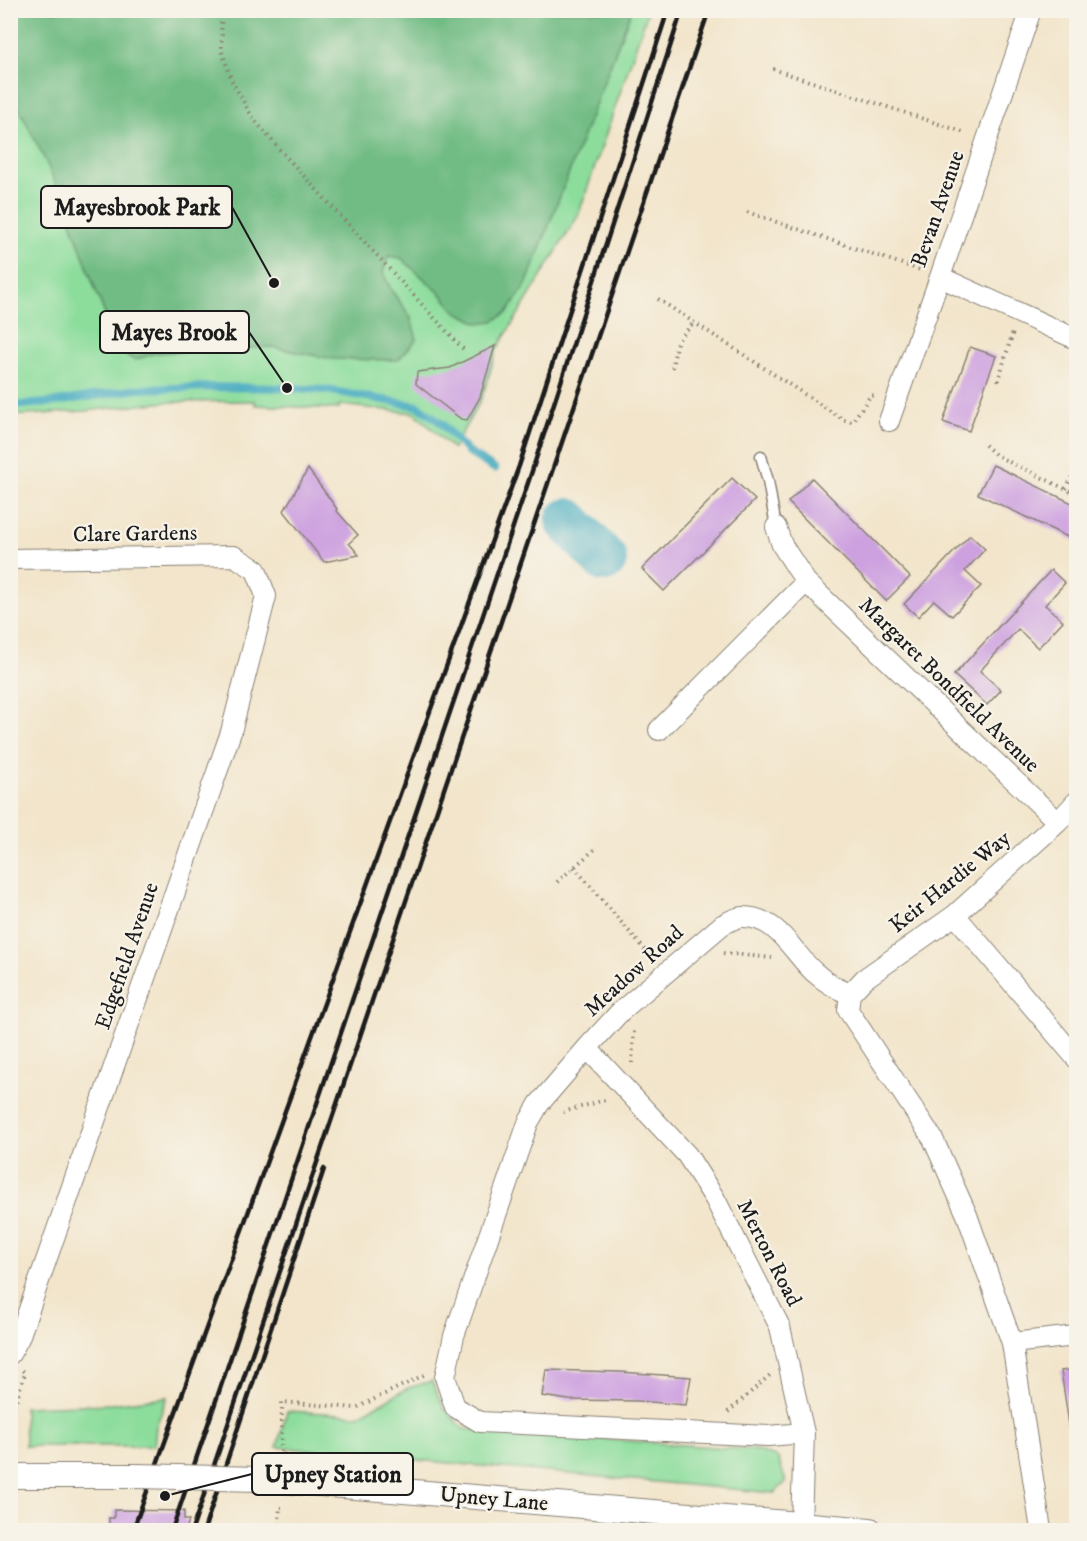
<svg xmlns="http://www.w3.org/2000/svg" width="1087" height="1541" viewBox="0 0 1087 1541" font-family="'IM FELL DW Pica',serif">
	<style>
		.green { fill: #8cdd9c; stroke: #547c5c; stroke-width: 1.5 }
		.forest { fill: #71bc84; stroke: #466c50; stroke-width: 1.5 }
		.lines { fill: none; stroke-linecap: round; stroke-linejoin: round }
		.stream { stroke: #40a9bf; stroke-width: 8 }
		.river { stroke: #40a9bf; stroke-width: 46 }
		.building { fill: #cda1e0 }
		.service-casing { stroke: #878074; stroke-width: 13 }
		.minor-casing { stroke: #878074; stroke-width: 22 }
		.tertiary-casing { stroke: #878074; stroke-width: 26 }
		.path { stroke: #878074; stroke-width: 4; stroke-dasharray: 1.5 4.5; stroke-linecap: butt }
		.service { stroke: #fff; stroke-width: 10 }
		.minor { stroke: #fff; stroke-width: 20 }
		.tertiary { stroke: #fff; stroke-width: 24 }
		.rail { stroke: #1c1c1c; stroke-width: 4.5 }
		.tertiary-bridge-casing { stroke: #878074; stroke-width: 26; stroke-linecap: butt }
		.tertiary-bridge { stroke: #fff; stroke-width: 24 }
		.labels { text-anchor: middle; dominant-baseline: central; stroke-width: 4.5; stroke-linejoin: round; paint-order: stroke }
		.street-label { font-size: 22px; fill: #1c1c1c; stroke: #f7f3e8 }
		.leader { fill: none; stroke: #1c1c1c; stroke-width: 2 }
		.callout-dot { fill: #1c1c1c; stroke: #f7f3e8; stroke-width: 2 }
		.callout { fill: #f7f3e8; stroke: #1c1c1c; stroke-width: 2 }
		.callout-label { font-size: 24px; text-anchor: middle; font-weight: bold; fill: #1c1c1c }
	</style>
	<rect width="100%" height="100%" fill="#f7f3e8"/>
	<filter id="ink" filterUnits="userSpaceOnUse"><feTurbulence type="fractalNoise" baseFrequency=".0167" numOctaves="2"/><feDisplacementMap in="SourceGraphic" scale="12" xChannelSelector="R" yChannelSelector="G"/><feConvolveMatrix kernelMatrix="1 2 1 2 8 2 1 2 1" color-interpolation-filters="sRGB"/></filter>
	<filter id="wash" filterUnits="userSpaceOnUse"><feTurbulence type="fractalNoise" baseFrequency=".008" numOctaves="4" result="noise"/><feDisplacementMap in="SourceGraphic" scale="24" xChannelSelector="R" yChannelSelector="G"/><feGaussianBlur stdDeviation="1.35" result="paint"/><feColorMatrix in="noise" values="0 0 0 0 0 0 0 0 0 0 0 0 0 0 0 0 0 1.4 0 .05"/><feComposite in="paint" operator="in"/></filter>
	<g filter="url(#wash)">
		<rect width="100%" height="100%" fill="#f2e5cb"/>
		<path class="green" d="M10 11H648L578 216 497 349 482 397 453 449 415 413 339 405V409L255 405V401L166 402 85 411 11 416Z
			M432 1381 443 1407 464 1429 756 1450 778 1458 786 1482 774 1493 277 1447 287 1411 359 1415 408 1388Z
			M167 1397 156 1427 154 1446H25L24 1407 111 1404Z"/>
		<path class="forest" d="M47 10 55 12 61 10H221L230 12 238 10 631 11 526 285 507 313 493 321 478 323 455 311 441 294 401 258 388 256 383 273 392 291 410 316 417 339 398 360 333 359 271 347 155 353 135 360 120 352 97 294 65 205 46 162 11 92V11Z"/>
		<g class="lines">
			<path class="stream" d="M10 406 56 402 137 389 211 387 287 388 326 390 418 406 440 422 469 453 495 469"/>
			<path class="river" d="M568 521 604 559"/>
		</g>
		<g id="blocks">
			<path class="building" d="M495 346 480 397 467 420 461 419 416 384 417 372 450 368Z
				M970 347 996 356 969 431 943 422Z
				M993 465 1076 505V541L978 494Z
				M308 469 337 509 336 510 358 535 349 543 359 555 324 562 284 511Z
				M732 478 755 500 664 591 642 569Z
				M812 478 910 577 886 601 788 502Z
				M970 535 985 549 965 571 981 586 952 616 934 600 918 617 904 604Z
				M1051 570 1065 583 1045 605 1063 621 1038 648 1018 629 980 671 1001 690 987 705 954 675Z
				M1076 1369V1464H1075L1061 1371Z
				M546 1370 620 1372 691 1377 686 1405 639 1401 569 1400 542 1396Z
				M114 1510 184 1511V1520H189L186 1530H109V1518H114Z"/>
		</g>
	</g>
	<g filter="url(#ink)">
		<use href="#blocks" fill-opacity="0" stroke="#878074" stroke-width="1.5"/>
		<g class="lines">
			<g class="service-casing">
				<path id="service" d="M761 456 768 481 776 527"/>
			</g>
			<g class="minor-casing">
				<path id="minor" d="M940 277 1076 339
					M889 421 940 277 1031 10
					M776 527 782 545 806 582
					M10 559 234 556 256 570 266 596 231 732 19 1338 10 1354
					M659 730 806 582 1058 822
					M955 915 1076 1058
					M850 994 848 1010 933 1139 967 1215 1012 1343 1041 1530
					M850 994 864 979 955 915 1058 822 1076 802
					M587 1048 687 1155 715 1199 780 1327 804 1433 801 1525
					M1012 1343 1076 1336
					M804 1433 768 1436 480 1422 455 1407 445 1377 454 1336 528 1123 539 1104 587 1048 620 1012 722 925C728 922 736 917 743 917 778 917 792 952 814 972 825 982 837 989 850 994"/>
			</g>
			<g class="tertiary-casing">
				<path id="tertiary" d="M10 1476H137
					M259 1479 870 1530"/>
			</g>
			<path class="path" d="M221 10 222 52 232 81 252 117 279 149 463 349
				M773 69 966 133
				M747 212 920 270
				M658 299 844 420 852 422 871 395 874 396
				M672 368 677 342 694 322
				M998 381 1013 332
				M985 445 997 456 1076 494
				M1066 489 1076 468
				M574 867 651 957
				M557 882 595 849
				M723 953 772 958
				M632 1063 634 1031
				M563 1112 605 1100
				M728 1412 770 1375
				M12 1447 13 1410 25 1373 22 1370
				M285 1454H281L282 1402 356 1408 424 1375
				M278 1530 280 1507H282"/>
			<use href="#service" class="service"/>
			<use href="#minor" class="minor"/>
			<use href="#tertiary" class="tertiary"/>
			<path class="rail" d="M133 1530 519 466 668 10
				M172 1530 532 471 682 10
				M192 1530 709 10
				M204 1530 324 1169"/>
			<g class="tertiary-bridge-casing">
				<path id="tertiary-bridge" d="M137 1476 259 1479"/>
			</g>
			<use href="#tertiary-bridge" class="tertiary-bridge"/>
		</g>
	</g>
	<g class="labels">
		<g class="street-label">
			<text transform="translate(938 209) rotate(-71)">Bevan Avenue</text>
			<text transform="translate(135 534) rotate(-1)">Clare Gardens</text>
			<text transform="translate(949 685) rotate(44)">Margaret Bondfield Avenue</text>
			<text transform="translate(950 882) rotate(-39)">Keir Hardie Way</text>
			<text transform="translate(127 956) rotate(-71)">Edgefield Avenue</text>
			<text transform="translate(634 971) rotate(-42)">Meadow Road</text>
			<text transform="translate(769 1253) rotate(63)">Merton Road</text>
			<text transform="translate(494 1499) rotate(5)">Upney Lane</text>
		</g>
	</g>
	<path class="leader" d="M274 283L232 207M287 388L249 332M165 1496L252 1474"/>
	<g class="callout-dot">
		<circle cx="274" cy="283" r="6"/>
		<circle cx="287" cy="388" r="6"/>
		<circle cx="165" cy="1496" r="6"/>
	</g>
	<g class="callout">
		<rect x="41" y="186" width="191" height="42" rx="6"/>
		<rect x="100" y="311" width="149" height="42" rx="6"/>
		<rect x="252" y="1453" width="161" height="42" rx="6"/>
	</g>
	<g class="callout-label">
		<text x="137" y="215">Mayesbrook Park</text>
		<text x="174" y="340">Mayes Brook</text>
		<text x="333" y="1482">Upney Station</text>
	</g>
	<rect width="1087" height="1541" fill="none" stroke="#f7f3e8" stroke-width="36"/>
</svg>
